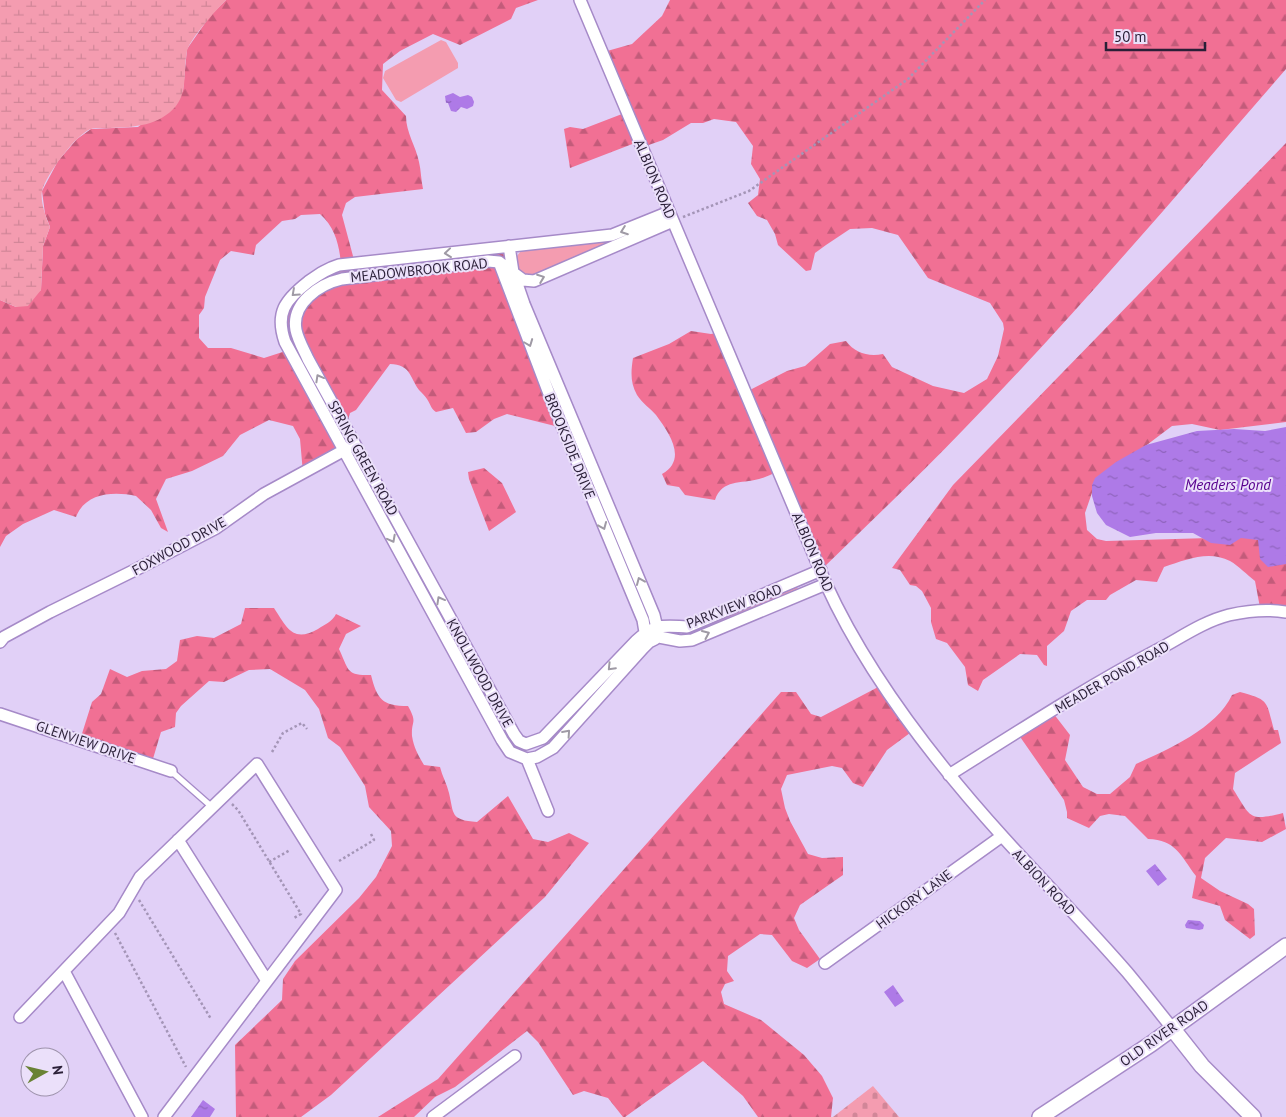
<svg xmlns="http://www.w3.org/2000/svg" width="1286" height="1117" viewBox="0 0 1286 1117" font-family="'PT Sans',sans-serif">
	<style>
		.grass { fill: #f49cb0 }
		.forest { fill: url(#forest-firs); fill-rule: evenodd }
		.wetland { fill: url(#wetland-marsh) }
		.cemetery { fill: url(#cemetery-stones) }
		.water { fill: url(#water-ripples) }
		.lines { fill: none; stroke-linecap: round; stroke-linejoin: round }
		.lane-casing { stroke: #a68ac8; stroke-width: 8 }
		.street-casing { stroke: #a68ac8; stroke-width: 14 }
		.secondary-casing { stroke: #a68ac8; stroke-width: 18 }
		.path { stroke: #a495b7; stroke-width: 2.5; stroke-dasharray: 2.5 2.5; stroke-linecap: butt }
		.lane { stroke: #fff; stroke-width: 5.5 }
		.street { stroke: #fff; stroke-width: 11 }
		.secondary { stroke: #fff; stroke-width: 15 }
		.oneway { stroke: #9f9aa5 }
		.labels { text-anchor: middle; dominant-baseline: central; stroke-width: 4; stroke-linejoin: round; paint-order: stroke }
		.street-label { font-size: 14px; fill: #2a1f37; stroke: #ebe0fa }
		.water-label { font-size: 15px; font-style: italic; fill: #58008e; stroke: #ebe0fa }
	</style>
	<defs>
		<pattern id="forest-firs" width="22" height="20" patternUnits="userSpaceOnUse" patternTransform="scale(1.25)"><rect width="22" height="20" fill="#f17094"/><path d="M5 1l3.5 6h-7zM16 11l3.5 6h-7z" fill="#c35b7a"/></pattern>
		<pattern id="wetland-marsh" width="20" height="14" patternUnits="userSpaceOnUse" patternTransform="scale(1.25)"><rect width="20" height="14" fill="#f49cb0"/><path d="M1 5h8M5 5V1M11 12h8M15 12V8" fill="none" stroke="#d18698"/></pattern>
		<pattern id="cemetery-stones" width="16" height="16" patternUnits="userSpaceOnUse" patternTransform="scale(1.25)"><rect width="16" height="16" fill="#f49cb0"/><path d="M2 7V4a2 2 0 0 1 4 0v3zM10 15v-3a2 2 0 0 1 4 0v3z" fill="#d18698"/></pattern>
		<pattern id="water-ripples" width="26" height="14" patternUnits="userSpaceOnUse" patternTransform="scale(1.25)"><rect width="26" height="14" fill="#ae7ae7"/><path d="M2 4q2-2 4 0t4 0M15 11q2-2 4 0t4 0" fill="none" stroke="#8e63bc"/></pattern>
	</defs>
	<rect width="100%" height="100%" fill="#e1d0f7"/>
	<path class="grass" d="M441 40 446 42 458 63V68L401 102 396 100 383 78 385 71Z
		M639 237 534 281 520 277C516 265 512 257 524 249Z
		M453 257 418 264 333 276 327 278 294 344 286 327 289 310 296 297 325 276 345 269Z
		M795 582 800 595 692 640 687 627Z"/>
	<path class="forest" d="M226 0H538L516 8 511 19 460 45 433 34 400 51 383 64 382 90 406 116C406 133 416 146 419 162 421 170 421 180 423 189L355 197 346 203 342 215 357 271 498 248 502 249 575 431 507 414 494 419 476 432 466 433 453 408 436 412C431 409 431 405 427 399 425 396 422 393 419 390 409 376 411 365 390 364L356 410 350 413 346 426 354 448 303 473 300 439 293 426 269 420 240 435 223 456 192 471 166 479 156 499 168 532 161 528 151 510 136 496C113 491 85 493 76 517L54 510 23 524 6 536 0 547V300L16 307 41 290 43 246 50 227 45 214 42 191 58 161 77 139 91 129 138 127 183 91 187 49 210 16ZM320 214C338 230 340 251 342 274L312 287 288 310V331L295 348 264 358 231 348H208L199 338V315L204 308 205 297 220 260 231 251 254 255 256 245 282 221 295 219 301 215Z
		M670 0H1286V69C1180 191 1076 314 964 429 918 477 869 523 821 570L777 472C771 474 765 478 759 479 741 484 722 479 715 500L685 495 679 487 667 485 662 474C688 459 669 433 656 415 650 408 642 403 637 395 630 383 631 371 633 358L669 344 691 331 711 334 716 333 746 392 787 371 805 366 830 344 846 341C855 353 868 357 883 354L892 367 933 386 964 393 987 379 998 356 1004 329 1003 323 990 303 928 278 898 235 872 228 850 229 826 245 815 253 811 270 806 271 778 245 775 234 767 220 757 216 748 203 758 195 760 179 751 164 753 146 736 122 714 119 703 123H691L663 140 640 148 635 143 570 168 564 129 570 127 583 129 622 114 623 111 600 53 632 44 662 16Z
		M1286 143V422L1220 430 1192 424 1172 426 1095 484 1085 513 1087 530 1097 539 1106 541 1244 537 1286 545V616L1261 613 1255 581C1247 575 1239 566 1230 561 1208 550 1186 560 1164 567L1157 582 1136 580 1110 595 1106 600H1087L1071 611 1064 631 1047 646V666L1044 665 1037 655 1020 654 983 680 978 691 968 685 965 667 947 643 936 639 931 622V608L922 591 916 586 910 585 900 570 892 568 953 485Z
		M484 468 502 483 516 512 489 531 469 479 468 472Z
		M245 608H274C287 628 293 643 318 629 325 624 332 622 336 614L361 626 346 634 339 649C349 670 346 676 371 675 377 699 382 706 408 706 418 724 411 720 412 736 414 748 418 755 424 765L440 767C442 776 447 784 449 793 454 814 450 820 477 822L508 796 533 839 548 842 569 833 589 843 545 897 331 1095 301 1117H236L235 1045 282 1000 283 979 295 961 359 898 376 877 392 846 391 831 369 807 365 786 340 747 328 738 319 709 305 690 270 669 249 670 224 682 209 681 181 706 176 713 175 727 161 732 152 762 80 740 92 702 101 694 110 669 127 677 142 671 166 669 177 661 180 640 197 636 214 638 241 624Z
		M882 685 914 730 887 750 863 787 853 783 842 768 832 766 787 775 781 789 785 808 790 821 808 854 822 858 843 857V875L800 905 794 918 799 930 820 959 807 968 792 961 772 935 760 934 728 956 727 971 734 981 725 984 721 992 724 1004 761 1020 804 1055 822 1076 833 1098 831 1117H758L743 1096 703 1061 625 1117H623L608 1098 584 1091 573 1095 538 1042 527 1031 455 1087 435 1097 414 1117H378L438 1079 781 692H796L811 714 821 717Z
		M1240 692C1270 700 1266 701 1274 730H1278L1281 743 1235 773 1233 789C1251 817 1248 822 1283 813L1286 829 1262 842 1226 838 1205 858 1201 878 1220 891 1248 904 1254 909 1255 935 1250 939 1225 920 1220 906 1192 898 1196 876C1180 855 1176 840 1148 839L1125 816 1109 814 1100 816 1089 828 1067 818V812L1064 800 1016 731 1050 709 1070 735 1065 760 1083 787 1097 794H1110L1130 777 1136 764C1167 750 1217 728 1232 695Z"/>
	<path class="wetland" d="M0 0H226C217 9 189 40 187 51 183 69 188 91 176 106 159 126 135 127 110 128 105 129 96 127 91 129 76 134 46 175 42 191 40 201 46 218 50 227L43 246 41 290 28 306 16 307 0 300Z"/>
	<path class="cemetery" d="M873 1086 899 1117H833Z"/>
	<path class="water" d="M453 93 460 97 468 95 472 97 474 102 473 106 467 109 461 107 456 112 451 111 448 103H446L445 96Z
		M1286 427V564L1268 567 1260 559 1258 540 1241 538 1230 545 1211 543 1193 533H1156L1130 537 1106 525 1097 513 1092 496V485L1095 478 1116 462 1146 445 1197 431 1234 429 1265 431Z
		M1155 864 1167 879 1158 886 1146 871Z
		M1188 920 1200 921 1204 925 1203 929 1199 930 1186 928 1185 925Z
		M893 985 904 1001 895 1007 884 992Z
		M203 1100 215 1109 210 1117H191Z"/>
	<g class="lines">
		<g class="lane-casing">
			<path id="lane" d="M171 771 212 807"/>
		</g>
		<g class="street-casing">
			<path id="street" d="M580 0 826 584C867 674 937 764 1004 838 1044 882 1087 926 1127 972 1142 990 1157 1009 1172 1028
				M673 221 534 281 523 280 499 262 488 261 342 279C320 284 291 303 296 330 298 340 304 350 308 359L514 734 519 741 526 744 543 738 636 641C655 623 663 626 687 627L821 570
				M509 246 513 272 524 304 654 615 659 637
				M499 262 553 404 643 620 645 632 649 642
				M659 637 680 641 692 640 826 584
				M0 642 4 637 50 612 137 569 216 528 264 494 350 447
				M0 714 171 771
				M527 759 510 752 502 740 285 342C275 313 285 300 308 282 318 275 326 269 339 265L612 235 669 212
				M527 759 537 757 553 748 643 648 649 642 655 639
				M527 759 548 811
				M949 775C1019 731 1088 686 1161 648 1183 636 1205 621 1229 615 1247 611 1268 609 1286 612
				M178 840 267 981
				M825 963 1002 836
				M64 971 142 1117
				M20 1017 119 913 140 877 257 764 336 890 164 1117
				M433 1117 515 1056"/>
		</g>
		<g class="secondary-casing">
			<path id="secondary" d="M1172 1028 1202 1066 1253 1117
				M1040 1117 1151 1044 1286 946"/>
		</g>
		<path class="path" d="M683 217 749 191 908 79 985 0
			M272 752 283 733 302 723 307 729
			M232 804 238 810 301 914 294 918
			M339 861 374 840 371 834
			M269 862 290 850
			M139 900 211 1019
			M115 933 186 1067"/>
		<use href="#lane" class="lane"/>
		<use href="#street" class="street"/>
		<use href="#secondary" class="secondary"/>
	</g>
	<defs><path id="oneway-chevron" d="M-2-3.5L2.5 0L-2 3.5" fill="none" stroke-width="1.6" stroke-linecap="round" stroke-linejoin="round" transform="scale(1.25)"/></defs>
	<g class="oneway">
		<use href="#oneway-chevron" transform="translate(624 231) rotate(160)"/>
		<use href="#oneway-chevron" transform="translate(448 253) rotate(174)"/>
		<use href="#oneway-chevron" transform="translate(541 278) rotate(-21)"/>
		<use href="#oneway-chevron" transform="translate(295 293) rotate(138)"/>
		<use href="#oneway-chevron" transform="translate(529 343) rotate(69)"/>
		<use href="#oneway-chevron" transform="translate(319 378) rotate(-119)"/>
		<use href="#oneway-chevron" transform="translate(603 526) rotate(67)"/>
		<use href="#oneway-chevron" transform="translate(392 539) rotate(62)"/>
		<use href="#oneway-chevron" transform="translate(640 581) rotate(-113)"/>
		<use href="#oneway-chevron" transform="translate(440 600) rotate(-119)"/>
		<use href="#oneway-chevron" transform="translate(706 634) rotate(-24)"/>
		<use href="#oneway-chevron" transform="translate(611 667) rotate(134)"/>
		<use href="#oneway-chevron" transform="translate(567 733) rotate(-48)"/>
	</g>
	<g class="labels">
		<g class="street-label">
			<text transform="translate(655 179) rotate(67)">ALBION ROAD</text>
			<text transform="translate(419 270) rotate(-6)">MEADOWBROOK ROAD</text>
			<text transform="translate(570 446) rotate(68)">BROOKSIDE DRIVE</text>
			<text transform="translate(363 458) rotate(61)">SPRING GREEN ROAD</text>
			<text transform="translate(179 546) rotate(-29)">FOXWOOD DRIVE</text>
			<text transform="translate(813 552) rotate(67)">ALBION ROAD</text>
			<text transform="translate(734 606) rotate(-21)">PARKVIEW ROAD</text>
			<text transform="translate(480 673) rotate(61)">KNOLLWOOD DRIVE</text>
			<text transform="translate(1112 677) rotate(-30)">MEADER POND ROAD</text>
			<text transform="translate(86 742) rotate(19)">GLENVIEW DRIVE</text>
			<text transform="translate(1044 882) rotate(47)">ALBION ROAD</text>
			<text transform="translate(914 899) rotate(-36)">HICKORY LANE</text>
			<text transform="translate(1164 1033) rotate(-35)">OLD RIVER ROAD</text>
		</g>
		<g class="water-label">
			<text x="1228" y="484">Meaders Pond</text>
		</g>
	</g>
	<g transform="translate(45 1072) rotate(82)"><circle r="24" fill="#ebe0fa" stroke="#9e93ac"/>
	<path d="M0-4L9 19L0 12L-9 19Z" fill="#698235"/>
	<text y="-8" font-size="14" font-weight="bold" text-anchor="middle" fill="#2a1f37">N</text>
	</g>
	<path d="M1106 42v8h99v-8" fill="none" stroke="#2a1f37" stroke-width="2.5"/>
	<text x="1114" y="42" font-size="15" fill="#2a1f37" stroke="#ebe0fa" stroke-width="4" paint-order="stroke">50 m</text>
</svg>
